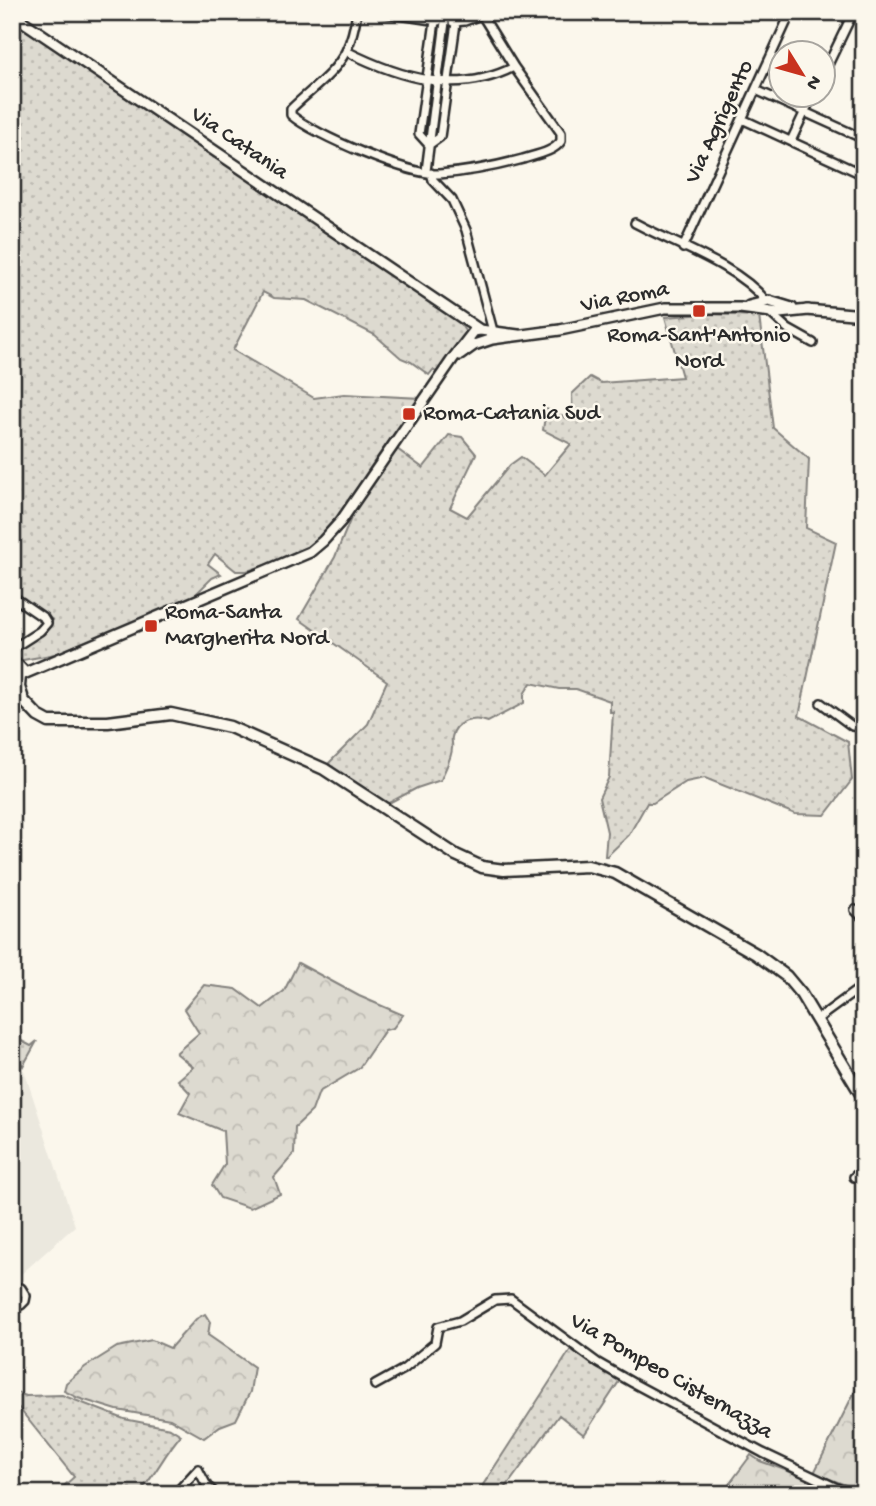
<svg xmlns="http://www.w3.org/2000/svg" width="876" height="1506" viewBox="0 0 876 1506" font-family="'Gochi Hand',sans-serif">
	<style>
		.built { fill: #ebe8de }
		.grass { fill: url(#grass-dots); stroke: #84827e; stroke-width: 2 }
		.forest { fill: url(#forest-crowns); stroke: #84827e; stroke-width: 2 }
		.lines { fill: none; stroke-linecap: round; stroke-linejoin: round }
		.minor-casing { stroke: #2b2b2b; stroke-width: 12 }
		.tertiary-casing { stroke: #2b2b2b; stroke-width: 14 }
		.secondary-casing { stroke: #2b2b2b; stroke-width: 15 }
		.minor { stroke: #fbf7ec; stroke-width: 7 }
		.tertiary { stroke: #fbf7ec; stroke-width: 9 }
		.secondary { stroke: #fbf7ec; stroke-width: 10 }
		.poi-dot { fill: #c8321e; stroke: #fbf7ec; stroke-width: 2.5 }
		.labels { text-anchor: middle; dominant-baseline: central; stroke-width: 5; stroke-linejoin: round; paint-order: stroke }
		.street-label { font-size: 23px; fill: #2b2b2b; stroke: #fbf7ec }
		.poi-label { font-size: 23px; fill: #2b2b2b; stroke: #fbf7ec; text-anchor: start }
	</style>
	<defs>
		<pattern id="grass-dots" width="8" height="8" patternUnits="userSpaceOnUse" patternTransform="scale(1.75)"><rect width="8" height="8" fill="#dddad0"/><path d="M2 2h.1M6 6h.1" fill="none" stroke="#bebbb3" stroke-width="1.8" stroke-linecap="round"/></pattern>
		<pattern id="forest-crowns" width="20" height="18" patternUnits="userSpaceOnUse" patternTransform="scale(1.75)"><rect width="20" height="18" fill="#dddad0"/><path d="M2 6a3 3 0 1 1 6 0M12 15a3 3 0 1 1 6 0" fill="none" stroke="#bebbb3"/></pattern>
	</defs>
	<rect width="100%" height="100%" fill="#fbf7ec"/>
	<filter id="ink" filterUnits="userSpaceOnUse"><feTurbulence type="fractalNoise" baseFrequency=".0143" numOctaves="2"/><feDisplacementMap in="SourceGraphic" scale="14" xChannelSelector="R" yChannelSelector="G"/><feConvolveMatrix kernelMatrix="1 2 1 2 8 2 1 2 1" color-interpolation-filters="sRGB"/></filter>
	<g filter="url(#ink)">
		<path class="built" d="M12 1062H16L21 1071 24 1070 75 1226 19 1276 12 1269Z"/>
		<path class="grass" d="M12 20 436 303 459 322 467 334 438 373 433 370 429 375 411 362 401 358 375 335 306 300 274 298 263 292 233 350 314 398 344 394 420 398 376 459 332 525 315 542 303 550 290 554 287 558 247 571H236L215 554 208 564 221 574 212 578 194 596 56 654 12 662V652L44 631 53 620 12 595Z
			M706 314 759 316 773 428 809 459 806 528 836 542 799 716 848 742 852 780 825 815 795 814 705 778 686 782 653 803H647L629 835 607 856H605L607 832 599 798 609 777 613 712H610V701L576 689H559L531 683 524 694V703L488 722C474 716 455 721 452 737 451 741 453 745 452 748 452 758 444 771 441 780L417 788 385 805 332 770 329 763 368 724 387 681 299 619 335 557 353 513 397 449 423 468 449 435 462 437 476 454 450 508 467 517 510 465 521 457 545 475 571 444 543 430 546 409 573 421 572 394 590 377 601 383 682 377 665 317Z
			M12 1036 31 1046 37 1041 23 1066 18 1058H12Z
			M571 1349 620 1380 584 1435 559 1415 501 1494H477Z
			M16 1392 26 1396 62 1395 124 1419 170 1428 181 1435C164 1454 156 1475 138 1494H55L74 1477 18 1407 12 1411V1395Z"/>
		<path class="forest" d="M298 963 359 996 403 1015 393 1028 385 1030 359 1068 319 1092 312 1111 295 1127 294 1154 274 1177 280 1194 250 1208 220 1198 212 1185 225 1164 223 1131 179 1113 190 1093 178 1080 193 1067 176 1053 199 1033 184 1009 204 985 236 989 262 1008 284 991Z
			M205 1314 210 1322 208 1335 254 1367 250 1392 236 1420 220 1426 204 1438 170 1419 117 1410 78 1398 64 1391 66 1383 85 1367 117 1347 152 1340 170 1348 196 1319Z
			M860 1381 864 1382V1492L814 1473Z
			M751 1455 760 1461 810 1479 841 1494H722Z"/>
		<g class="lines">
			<g class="minor-casing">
				<path id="minor" d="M357 12C355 25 352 39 346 51 335 74 309 91 291 109V115C314 135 409 175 439 174 466 172 497 166 523 159 535 155 554 152 561 141V133L514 67 480 12
					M380 12 438 21
					M435 21 419 134 429 145 440 137 456 23
					M453 22 465 21 481 15
					M346 51C400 78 457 96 514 67
					M824 73 851 17
					M756 90 864 139
					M742 119 864 175
					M791 141 813 94
					M426 171 445 22
					M431 173 433 180 452 200 466 230 493 331
					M635 223C676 245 737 265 766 301
					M683 248 791 12
					M768 311 788 329 813 343
					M12 596 44 618 47 623 40 631 12 649
					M821 703 852 726 864 727
					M855 910 864 919
					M816 1020 864 985
					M854 1177 864 1168
					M12 1289 21 1288 26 1296 25 1301 21 1305H12
					M375 1385 404 1369 435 1343 438 1327 460 1321 495 1300 511 1299 598 1363 633 1383 763 1453 843 1491 858 1494
					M175 1494 198 1469 207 1486 216 1494"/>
			</g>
			<g class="tertiary-casing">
				<path id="tertiary" d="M12 14 480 330
					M749 306 769 301 792 308
					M806 310 864 315
					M460 355 474 345 492 339 560 330 665 308H740L779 313 809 310
					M21 675 310 552 323 541 341 521 454 357 474 331 480 330 518 335"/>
			</g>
			<g class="secondary-casing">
				<path id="secondary" d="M12 664 17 665 22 670 20 676 12 678
					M20 676 19 687 22 696
					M12 685 19 696 38 716 49 722H108L171 714 230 727 324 769 456 855 482 867 504 870 588 866 615 873 756 954 786 976 801 994 864 1099"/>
			</g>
			<use href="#minor" class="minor"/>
			<use href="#tertiary" class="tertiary"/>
			<use href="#secondary" class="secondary"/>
		</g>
	</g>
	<g class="poi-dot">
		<rect x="692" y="304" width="14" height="14" rx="3.5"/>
		<rect x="402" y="407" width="14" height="14" rx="3.5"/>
		<rect x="144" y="619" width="14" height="14" rx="3.5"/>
	</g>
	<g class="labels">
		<g class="street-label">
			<text transform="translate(720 122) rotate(-65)">Via Agrigento</text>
			<text transform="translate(239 144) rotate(34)">Via Catania</text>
			<text transform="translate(625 298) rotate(-11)">Via Roma</text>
			<text transform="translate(671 1377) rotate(30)">Via Pompeo Cisternazza</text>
		</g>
		<g class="poi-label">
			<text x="699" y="336" text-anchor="middle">Roma-Sant'Antonio<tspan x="699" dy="26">Nord</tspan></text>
			<text x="423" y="414">Roma-Catania Sud</text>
			<text x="165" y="613">Roma-Santa<tspan x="165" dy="26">Margherita Nord</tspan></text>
		</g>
	</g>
	<rect width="876" height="1506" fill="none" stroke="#fbf7ec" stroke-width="42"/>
	<rect x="21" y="21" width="834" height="1464" fill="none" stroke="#2b2b2b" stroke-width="2.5" filter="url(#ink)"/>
	<g transform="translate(802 74) rotate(127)"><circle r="33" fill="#fbf7ec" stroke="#a8a59f" stroke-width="2"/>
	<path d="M0-5L12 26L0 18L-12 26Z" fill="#c8321e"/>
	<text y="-10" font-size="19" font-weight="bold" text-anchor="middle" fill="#2b2b2b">N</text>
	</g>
</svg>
